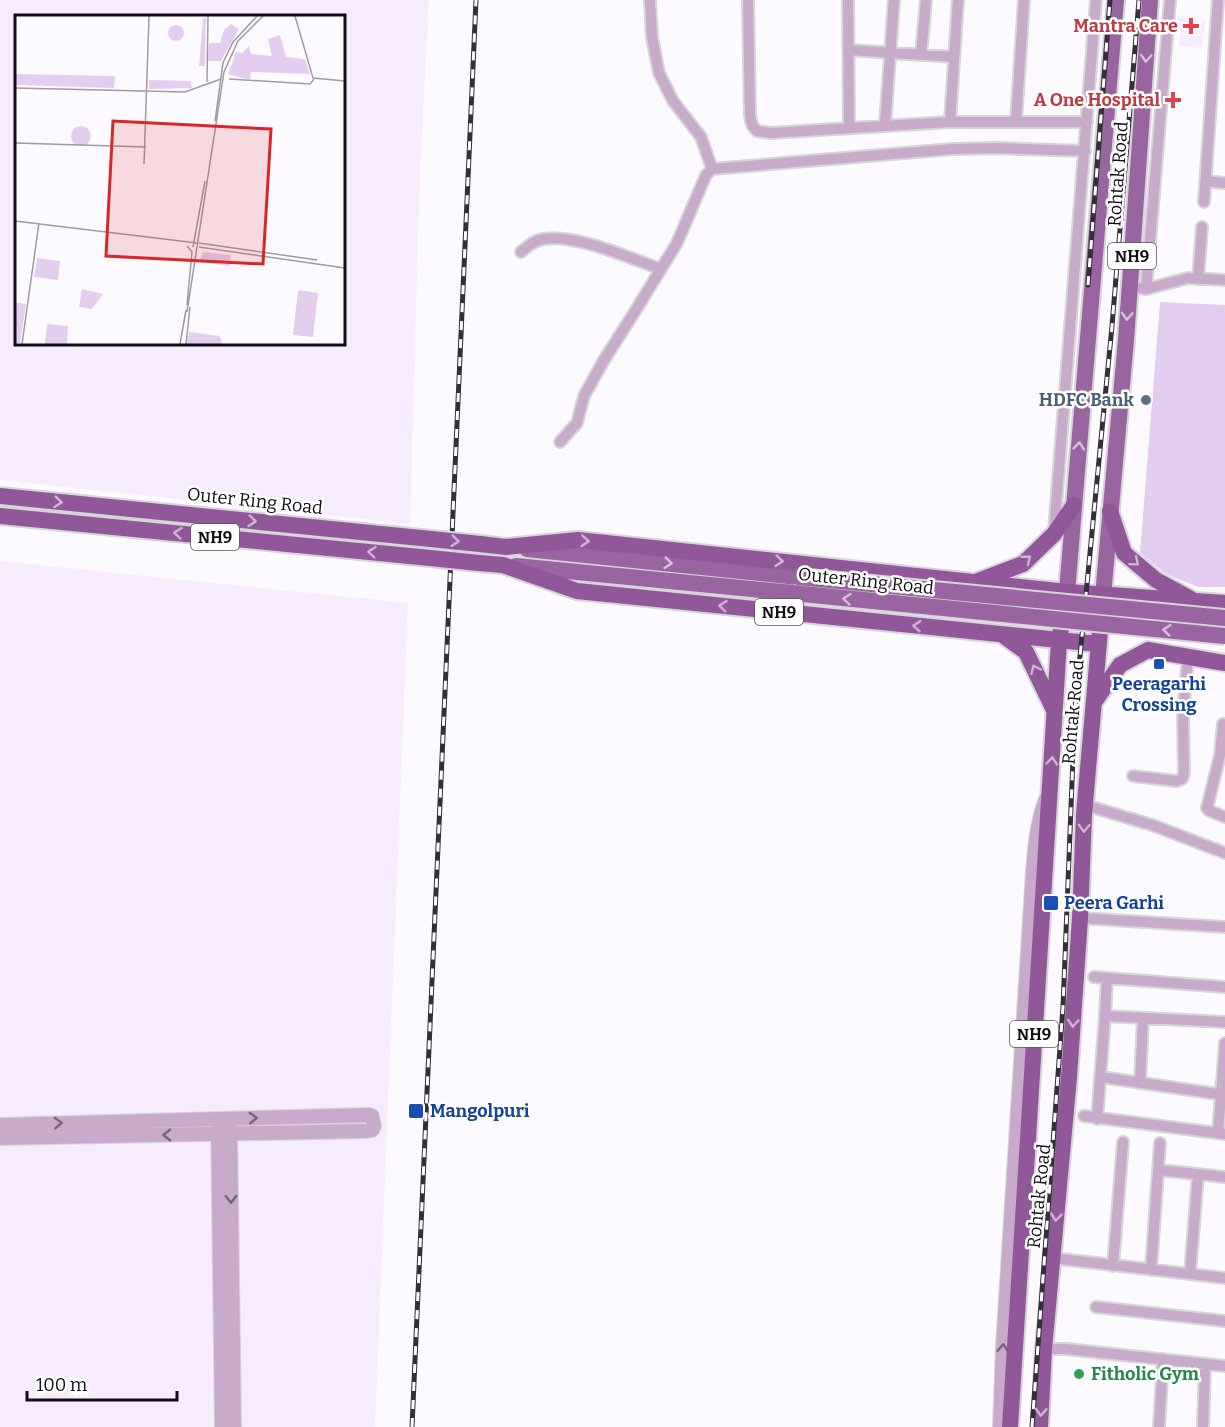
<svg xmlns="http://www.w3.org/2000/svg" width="1225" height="1427" viewBox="0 0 1225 1427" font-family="Bitter,serif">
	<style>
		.built { fill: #f7ecfd; fill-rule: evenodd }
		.green { fill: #e3ceef }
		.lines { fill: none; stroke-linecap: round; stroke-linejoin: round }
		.minor-casing { stroke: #d7d4da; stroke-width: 14 }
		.tertiary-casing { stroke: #d7d4da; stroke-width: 16 }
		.primary-casing { stroke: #d7d4da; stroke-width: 20 }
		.trunk-casing { stroke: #d7d4da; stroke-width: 20 }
		.minor { stroke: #c8aacb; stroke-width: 10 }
		.tertiary { stroke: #c8aacb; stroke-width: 14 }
		.primary { stroke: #9965a0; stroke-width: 16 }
		.trunk { stroke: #905898; stroke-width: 16 }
		.rail-casing { stroke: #332f36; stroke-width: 5 }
		.rail { stroke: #fff; stroke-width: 3; stroke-dasharray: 9; stroke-linecap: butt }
		.primary-bridge-casing { stroke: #d7d4da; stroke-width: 20; stroke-linecap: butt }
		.trunk-bridge-casing { stroke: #d7d4da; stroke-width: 20; stroke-linecap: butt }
		.primary-bridge { stroke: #9965a0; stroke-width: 16 }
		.trunk-bridge { stroke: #905898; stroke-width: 16 }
		.oneway { stroke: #d6c1d9 }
		.oneway2 { stroke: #cdb4d1 }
		.oneway3 { stroke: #766379 }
		.health-dot { fill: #e0444e; stroke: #fff; stroke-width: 2 }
		.service-dot { fill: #5c6f8a; stroke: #fff; stroke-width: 2 }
		.transit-dot { fill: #1a4fb4; stroke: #fff; stroke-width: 2 }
		.leisure-dot { fill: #2e9e5b; stroke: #fff; stroke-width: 2 }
		.labels { text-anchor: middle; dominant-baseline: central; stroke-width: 5; stroke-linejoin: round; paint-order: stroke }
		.shield { fill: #fff; stroke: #59565b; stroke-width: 1.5 }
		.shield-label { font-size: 16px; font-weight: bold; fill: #120d15 }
		.health-label { font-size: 18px; font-weight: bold; fill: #be3a42; stroke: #fff; text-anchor: end }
		.street-label { font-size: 18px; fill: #120d15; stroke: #fff }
		.service-label { font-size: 18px; font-weight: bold; fill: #4e5e75; stroke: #fff; text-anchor: end }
		.transit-label { font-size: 18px; font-weight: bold; fill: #164399; stroke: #fff; text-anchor: start }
		.leisure-label { font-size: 18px; font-weight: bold; fill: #27864d; stroke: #fff; text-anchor: start }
		.inset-road { fill: none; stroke: #9f9ba1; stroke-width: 1.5 }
		.view { fill: #d62828; fill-opacity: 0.15; stroke: #d62828; stroke-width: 3 }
		.inset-edge { fill: none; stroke: #120d15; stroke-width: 3 }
	</style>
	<rect width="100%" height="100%" fill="#fdfaff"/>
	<path class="built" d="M0 0H429L420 170 410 524 0 480ZM16 16H344V344H16Z
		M1178 18 1206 21 1204 35 1177 32Z
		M1180 34 1203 36 1202 48 1179 46Z
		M0 561 408 603 375 1427H0Z"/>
	<path class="green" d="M1160 302 1225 305V587H1198L1166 574 1140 553Z"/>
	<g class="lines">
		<g class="minor-casing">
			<path id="minor" d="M650 0 652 37 659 73 673 101 701 137 712 169
				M748 0 750 115 752 125 757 131 770 133 950 122H1087
				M848 0 849 128
				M849 50 954 57
				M921 55 926 0
				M1016 121 1024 0
				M950 122 958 0
				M885 126 894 0
				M1206 181 1225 183
				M1204 202 1218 0
				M521 252C528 246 535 240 544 239 577 234 629 258 661 269
				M1198 279 1202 227
				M1140 288 1146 289 1188 278 1225 280
				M1146 289 1170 0
				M560 442 577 423 584 396 604 360 634 313 677 243 706 175 712 169 953 149 996 148 1085 151
				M1054 531 1096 0
				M1223 724 1220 755 1207 808 1210 811 1225 817
				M1133 776 1176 781 1182 779 1184 773 1183 713 1188 657
				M1085 805 1155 826 1225 853
				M1080 918 1225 927
				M1094 977 1225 987
				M1105 1016 1107 978
				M1101 1077 1225 1095
				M1140 1083 1143 1018
				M1084 1116 1225 1134
				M1097 1119 1105 1016 1225 1022
				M1218 1133 1225 1043
				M1159 1170 1225 1177
				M1052 1258 1225 1278
				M1113 1266 1123 1142
				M1151 1270 1160 1143
				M1190 1274 1198 1174
				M1096 1307 1225 1321
				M1044 1349H1066L1225 1366
				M1159 1427 1163 1359
				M1203 1427 1205 1364"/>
		</g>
		<g class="tertiary-casing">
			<path id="tertiary" d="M230 1124 234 1427
				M0 1125 369 1115 372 1116 374 1126 372 1130 367 1131 0 1138
				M218 1126 222 1427
				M1000 1427 1003 1346 1033 872C1035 846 1037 823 1046 799"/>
		</g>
		<g class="primary-casing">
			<path id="primary" d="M527 549 798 577
				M516 566 793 593
				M1067 592 1116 0
				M1103 596 1126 340 1150 0"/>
		</g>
		<g class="trunk-casing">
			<path id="trunk" d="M0 496 431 539
				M1110 511 1124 553 1156 580 1191 599
				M0 516 430 558
				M480 544 506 547 578 540 1067 592 1225 603
				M479 563 503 565 577 591 1098 644
				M978 581 1023 564 1054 534 1074 505
				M1004 636 1026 652 1055 712
				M1095 701 1120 665 1148 650 1225 663
				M1010 1427 1059 641 1067 592
				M1040 1427 1044 1349 1069 1077 1080 918 1084 815 1103 596"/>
		</g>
		<use href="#minor" class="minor"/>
		<use href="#tertiary" class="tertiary"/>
		<use href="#primary" class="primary"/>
		<use href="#trunk" class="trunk"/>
		<g class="rail-casing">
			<path id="rail" d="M1088 285 1110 0
				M412 1427 476 0
				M1032 1427 1063 1007 1075 708 1112 326 1139 0"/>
		</g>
		<use href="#rail" class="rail"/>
		<g class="primary-bridge-casing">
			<path id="primary-bridge" d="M798 577 1225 618
				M793 593 1225 636"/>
		</g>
		<g class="trunk-bridge-casing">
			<path id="trunk-bridge" d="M431 539 480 544
				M430 558 479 563"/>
		</g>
		<use href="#primary-bridge" class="primary-bridge"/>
		<use href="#trunk-bridge" class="trunk-bridge"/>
	</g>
	<defs><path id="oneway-chevron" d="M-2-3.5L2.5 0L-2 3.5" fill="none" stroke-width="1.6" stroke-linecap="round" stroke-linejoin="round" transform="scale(1.5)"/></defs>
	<g class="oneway">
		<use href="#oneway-chevron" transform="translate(1146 58) rotate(94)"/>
		<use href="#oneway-chevron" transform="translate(1127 316) rotate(94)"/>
		<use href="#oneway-chevron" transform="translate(1079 446) rotate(-85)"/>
		<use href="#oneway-chevron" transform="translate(668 563) rotate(6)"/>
		<use href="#oneway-chevron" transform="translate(847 599) rotate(-174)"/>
		<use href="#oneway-chevron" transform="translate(1167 630) rotate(-174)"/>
	</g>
	<g class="oneway2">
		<use href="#oneway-chevron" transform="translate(58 502) rotate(6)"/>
		<use href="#oneway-chevron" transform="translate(252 521) rotate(6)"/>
		<use href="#oneway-chevron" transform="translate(178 533) rotate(-174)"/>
		<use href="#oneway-chevron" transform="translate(455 541) rotate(6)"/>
		<use href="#oneway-chevron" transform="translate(585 541) rotate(4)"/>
		<use href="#oneway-chevron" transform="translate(372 552) rotate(-174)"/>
		<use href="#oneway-chevron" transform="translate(1027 559) rotate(-39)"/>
		<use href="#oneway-chevron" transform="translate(779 561) rotate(6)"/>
		<use href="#oneway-chevron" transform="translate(1135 562) rotate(40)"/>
		<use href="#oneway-chevron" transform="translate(723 606) rotate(-174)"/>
		<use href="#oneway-chevron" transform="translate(917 626) rotate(-175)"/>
		<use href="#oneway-chevron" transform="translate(1035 669) rotate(-115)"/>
		<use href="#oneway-chevron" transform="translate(1052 761) rotate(-85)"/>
		<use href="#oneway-chevron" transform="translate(1084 828) rotate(92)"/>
		<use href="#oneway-chevron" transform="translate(1073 1023) rotate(94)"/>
		<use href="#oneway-chevron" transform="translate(1056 1217) rotate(96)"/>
		<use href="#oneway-chevron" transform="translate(1041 1412) rotate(93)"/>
	</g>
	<g class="oneway3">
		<use href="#oneway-chevron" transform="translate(253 1118) rotate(-2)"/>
		<use href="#oneway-chevron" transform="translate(58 1123) rotate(-2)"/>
		<use href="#oneway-chevron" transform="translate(167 1135) rotate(179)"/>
		<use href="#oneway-chevron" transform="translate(231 1199) rotate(89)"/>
		<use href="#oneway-chevron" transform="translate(1003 1348) rotate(-87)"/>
	</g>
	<g class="health-dot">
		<path d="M1188 17h6v6h6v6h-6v6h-6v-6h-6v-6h6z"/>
		<path d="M1170 91h6v6h6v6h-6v6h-6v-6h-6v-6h6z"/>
	</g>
	<circle class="service-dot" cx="1146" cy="400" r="6"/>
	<g class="transit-dot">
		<rect x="1153" y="658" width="12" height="12" rx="3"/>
		<rect x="1043" y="895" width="16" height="16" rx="3"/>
		<rect x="408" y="1103" width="16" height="16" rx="3"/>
	</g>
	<circle class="leisure-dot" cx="1079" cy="1374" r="6"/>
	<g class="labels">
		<g class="shield">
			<rect x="1108" y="243" width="48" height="26" rx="4.5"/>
			<rect x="191" y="524" width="48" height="26" rx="4.5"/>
			<rect x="755" y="599" width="48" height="26" rx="4.5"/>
			<rect x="1010" y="1021" width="48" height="26" rx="4.5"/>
		</g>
		<g class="shield-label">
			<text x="1132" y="256">NH9</text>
			<text x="215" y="537">NH9</text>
			<text x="779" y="612">NH9</text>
			<text x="1034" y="1034">NH9</text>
		</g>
		<g class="health-label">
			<text x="1178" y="26">Mantra Care</text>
			<text x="1160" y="100">A One Hospital</text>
		</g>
		<g class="street-label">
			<text transform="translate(1118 174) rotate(-86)">Rohtak Road</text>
			<text transform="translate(255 501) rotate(6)">Outer Ring Road</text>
			<text transform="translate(866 581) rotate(6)">Outer Ring Road</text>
			<text transform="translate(1073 712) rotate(-85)">Rohtak Road</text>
			<text transform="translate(1039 1196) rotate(-84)">Rohtak Road</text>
		</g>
		<g class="service-label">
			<text x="1134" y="400">HDFC Bank</text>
		</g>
		<g class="transit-label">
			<text x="1159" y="684" text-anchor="middle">Peeragarhi<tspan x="1159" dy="21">Crossing</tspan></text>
			<text x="1064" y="903">Peera Garhi</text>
			<text x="430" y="1111">Mangolpuri</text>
		</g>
		<g class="leisure-label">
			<text x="1091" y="1374">Fitholic Gym</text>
		</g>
	</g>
	<g transform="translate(15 15)">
		<rect width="330" height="330" fill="#fdfaff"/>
		<path d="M188 3H191L190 51H184ZM216 9 224 14 206 46H193L194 28H205L209 15ZM153 18a8 8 0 1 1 16 0a8 8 0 1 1-16 0ZM265 20 271 42 290 44 295 59 236 57 235 65 213 59 221 37 227 38 234 31 236 39 257 41 253 24ZM0 59 100 61 99 73 0 70ZM134 65 176 66 177 73 134 74ZM56 121a10 10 0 1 1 20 0a10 10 0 1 1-20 0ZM188 237 216 240 215 251 184 247ZM22 243 45 246 43 265 19 262ZM67 274 88 279 77 294 64 292ZM283 275 303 278 298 322 278 320ZM0 287 11 289 5 328H0ZM32 309 53 311 52 329H30ZM174 317 205 321 207 329H172Z" fill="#e3ceef"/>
		<path class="inset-road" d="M280 1 298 63 330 66M214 64 295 69 299 64M192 67 193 1M0 73 170 77 206 64M200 106 208 48 218 27 242 1M0 128 131 132M129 149 134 1M0 206 182 228M184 228 302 245M172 231 177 237 172 290M178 232 190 166M184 232 330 253M172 297 209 57 223 26 248 1M7 329 24 208M165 329 171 295M171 329 175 292"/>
		<path class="view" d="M98 106 256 114 248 249 91 241Z"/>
		<rect width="330" height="330" class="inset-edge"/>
	</g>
	<path d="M27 1391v9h150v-9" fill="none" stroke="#120d15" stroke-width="3"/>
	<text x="36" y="1391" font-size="18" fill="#120d15" stroke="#ffffff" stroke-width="4.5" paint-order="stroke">100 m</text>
</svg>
